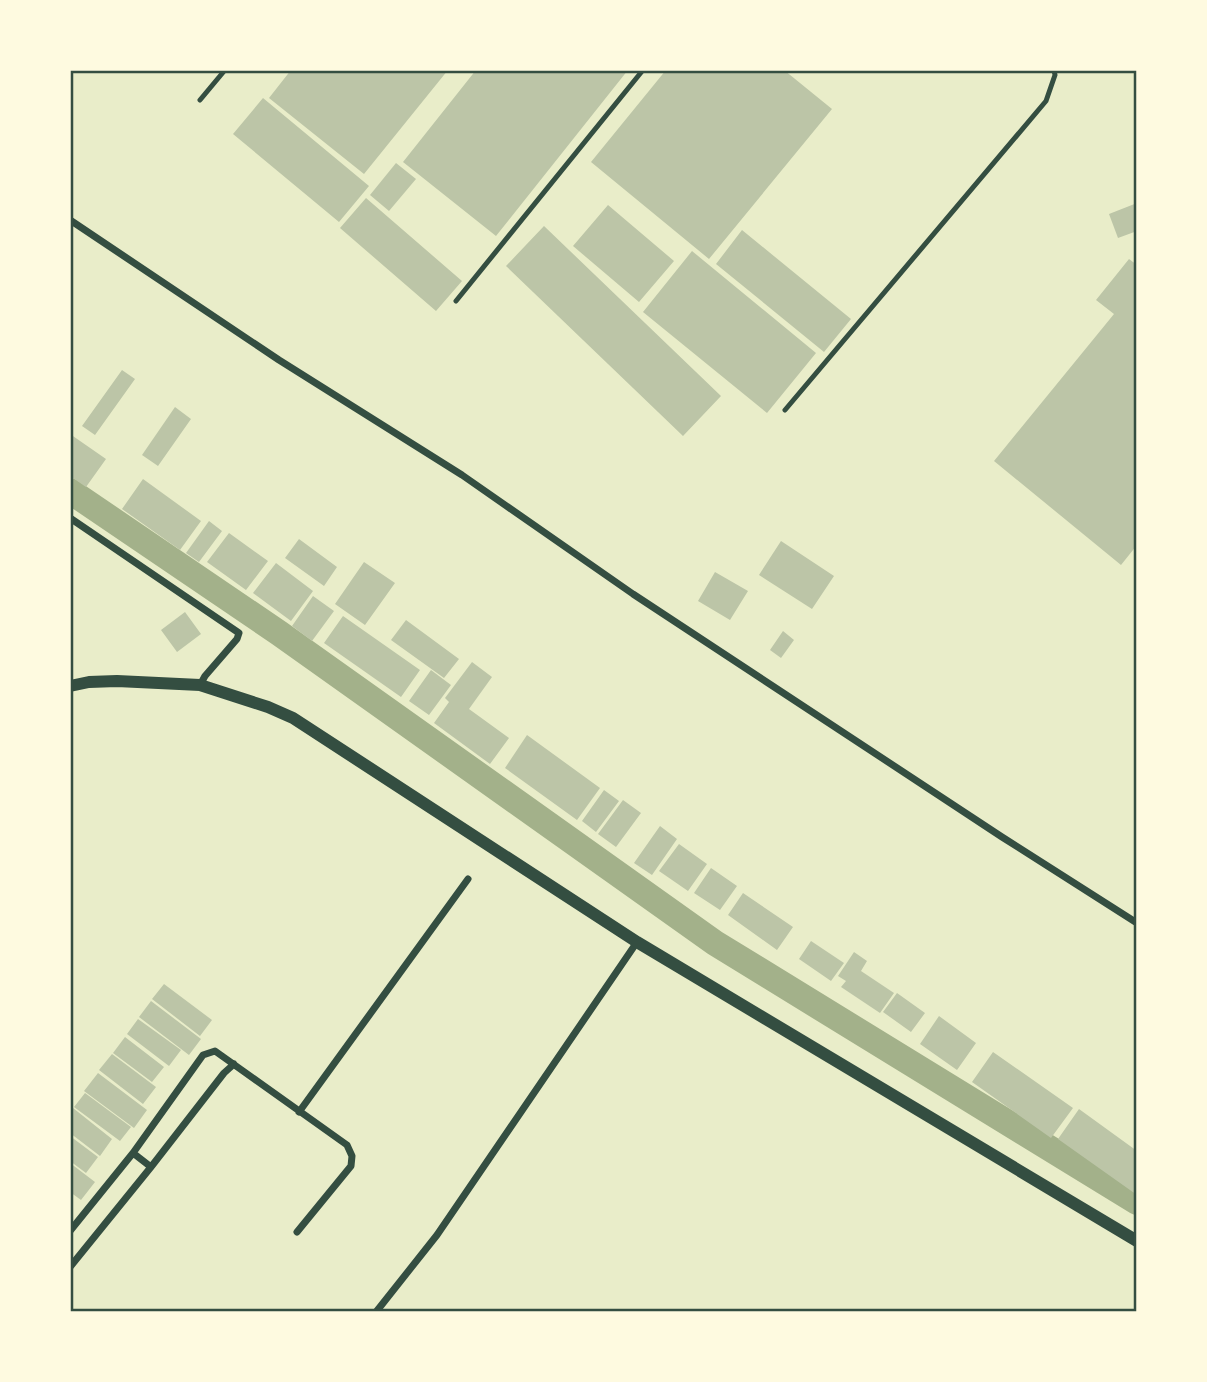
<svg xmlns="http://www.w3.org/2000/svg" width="1207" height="1382" viewBox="0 0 1207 1382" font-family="Arial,sans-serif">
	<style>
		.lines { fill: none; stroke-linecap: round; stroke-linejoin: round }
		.canal { stroke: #a3b18a; stroke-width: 26 }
		.building { fill: #bcc5a7 }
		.service { stroke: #344e41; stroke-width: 5 }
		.minor { stroke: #344e41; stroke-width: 7 }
		.tertiary { stroke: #344e41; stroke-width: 12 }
		.neatline { fill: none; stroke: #344e41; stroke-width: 2.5 }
	</style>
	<rect width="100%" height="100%" fill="#e9edc9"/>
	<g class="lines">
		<path class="canal" d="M70 491 279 633 715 943 1137 1202"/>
	</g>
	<path class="building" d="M291 70H448L364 174 269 98Z
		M476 70H628L496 236 403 162Z
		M666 70H784L832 109 709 259 591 162Z
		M263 98 369 186 339 222 233 134Z
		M396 163 416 179 389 211 370 195Z
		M366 198 462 281 436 311 340 228Z
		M1137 203V231L1118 238 1109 214Z
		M608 205 674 261 639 302 573 246Z
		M544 226 721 396 683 436 506 266Z
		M742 230 851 319 824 352 716 264Z
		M692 251 816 353 767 413 643 312Z
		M1129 259 1137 265V545L1121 565 994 461 1114 314 1096 300Z
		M122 370 135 379 95 435 82 426Z
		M175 407 191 419 158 466 142 455Z
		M70 434 106 459 86 487 70 476Z
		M143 479 201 521 180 550 122 509Z
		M209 521 222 531 199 562 186 553Z
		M229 533 268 561 246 590 207 562Z
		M299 539 337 567 324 586 285 558Z
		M781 541 834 576 812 609 759 575Z
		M364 562 395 583 365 625 335 604Z
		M276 563 313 591 291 621 253 593Z
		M715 572 748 591 730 620 698 601Z
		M313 596 334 611 312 641 292 626Z
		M185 612 201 634 177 652 161 630Z
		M343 616 420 670 401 697 324 643Z
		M406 620 459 659 444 678 391 640Z
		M783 631 794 640 781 658 770 650Z
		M472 662 492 677 469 709 509 738 490 764 434 723 449 702 445 698Z
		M431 670 451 685 429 715 409 701Z
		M527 735 600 788 577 820 505 768Z
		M604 790 619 801 596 832 582 821Z
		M623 800 641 813 616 847 598 834Z
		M660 826 677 839 652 875 634 863Z
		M679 844 707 864 688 891 659 871Z
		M711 868 737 886 720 910 694 893Z
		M743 893 793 927 777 950 728 915Z
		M811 941 844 963 831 981 799 959Z
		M854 952 867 961 861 971 894 993 880 1013 841 987 846 981 838 976Z
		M164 984 212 1020 200 1036 152 999Z
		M897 993 925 1013 911 1032 883 1012Z
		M151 1001 201 1039 189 1055 139 1017Z
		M939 1016 976 1043 957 1070 920 1044Z
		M138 1019 181 1050 169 1066 127 1034Z
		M125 1037 164 1067 152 1082 113 1053Z
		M993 1052 1073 1108 1051 1138 972 1082Z
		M112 1054 156 1087 143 1104 99 1070Z
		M98 1073 147 1110 134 1128 84 1091Z
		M85 1093 131 1127 120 1141 74 1107Z
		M73 1108 112 1139 100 1156 70 1133V1112Z
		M1079 1109 1137 1151V1195L1058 1139Z
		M70 1136 98 1157 86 1173 70 1161Z
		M70 1163 95 1182 81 1200 70 1192Z"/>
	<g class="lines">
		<path class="service" d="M200 100 225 70
			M456 301 643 70
			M785 410 1046 101 1055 75 1054 70"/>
		<path class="minor" d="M70 220 279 360 462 475 633 594 1002 837 1137 923
			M70 518 239 633 237 639 205 676 200 685
			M299 1112 468 879
			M133 1153 151 1167
			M70 1231 133 1153 203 1055 215 1051 347 1145 352 1156 351 1166 297 1232
			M70 1267 151 1167 224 1073 234 1064
			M376 1312 437 1235 637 942"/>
		<path class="tertiary" d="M70 686 89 682 117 681 200 685 268 707 293 718 637 942 1137 1241"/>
	</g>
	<rect width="1207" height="1382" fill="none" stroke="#fefae0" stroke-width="144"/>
	<rect x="72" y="72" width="1063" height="1238" class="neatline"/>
</svg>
